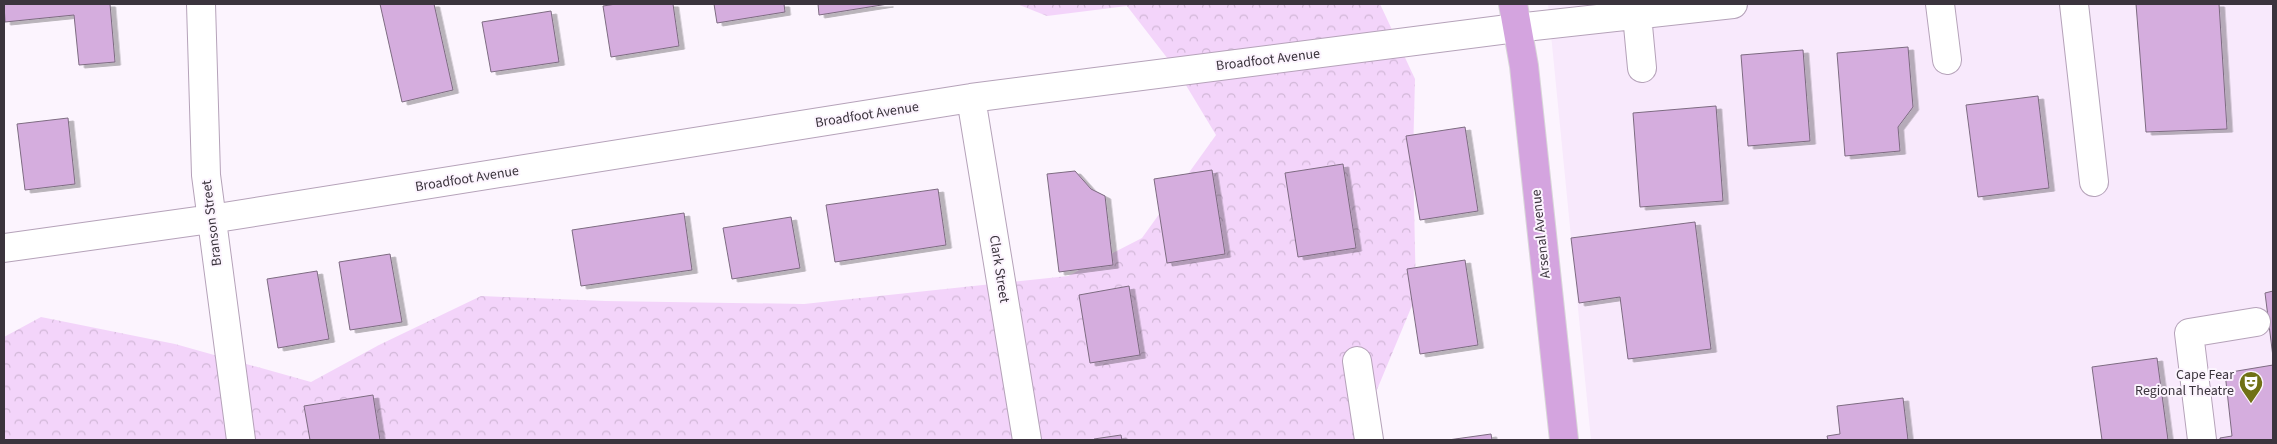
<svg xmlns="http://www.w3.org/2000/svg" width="2277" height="444" viewBox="0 0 2277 444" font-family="'Source Sans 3',sans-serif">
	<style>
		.built { fill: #f8e9fc }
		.forest { fill: url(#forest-crowns) }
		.building { fill: #d5adde; stroke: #7d6b81; filter: url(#shadow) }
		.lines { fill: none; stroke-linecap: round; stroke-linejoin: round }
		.minor-casing { stroke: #b5a2b9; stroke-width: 30 }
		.major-casing { stroke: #d8d6d8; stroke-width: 30 }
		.minor { stroke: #fff; stroke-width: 28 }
		.major { stroke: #d4a4df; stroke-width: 28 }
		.labels { text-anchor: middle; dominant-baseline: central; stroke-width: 4; stroke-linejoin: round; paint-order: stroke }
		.street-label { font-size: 14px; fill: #3b343d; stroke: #fcf4fe }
		.poi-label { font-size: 14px; fill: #3b343d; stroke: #fcf4fe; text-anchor: end }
	</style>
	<defs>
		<pattern id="forest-crowns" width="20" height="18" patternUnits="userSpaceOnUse" patternTransform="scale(1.25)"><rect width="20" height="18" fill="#f3d4fa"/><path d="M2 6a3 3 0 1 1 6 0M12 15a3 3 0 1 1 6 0" fill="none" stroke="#d1b7d7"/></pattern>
		<filter id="shadow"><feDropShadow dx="5.5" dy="3" stdDeviation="0" flood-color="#0004"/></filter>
	</defs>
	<rect width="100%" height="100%" fill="#fcf4fe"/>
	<path class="built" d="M1548 4H2273V440H1591Z"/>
	<path class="forest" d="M1017 4H1380L1415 79 1413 156 1416 296 1356 440H4V337L41 317 175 344 311 382 379 345 481 296 605 301 804 304 1068 276 1142 238 1216 135 1178 72 1127 6 1047 16Z"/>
	<path class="building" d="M4 4H110L115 62 79 65 74 15 5 22Z
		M380 4H434L453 90 402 102Z
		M616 4H673L679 46 611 57 603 6Z
		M714 4H784L785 12 717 23Z
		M818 4H888L819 15Z
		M2136 4H2219L2227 129 2146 132Z
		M551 11 559 62 491 72 482 22Z
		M1908 47 1913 107 1898 127 1900 151 1845 156 1837 53Z
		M1803 50 1810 141 1748 146 1741 55Z
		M2038 96 2049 188 1978 197 1966 105Z
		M1716 106 1723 201 1640 207 1633 113Z
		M68 118 75 184 25 190 17 124Z
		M1465 127 1478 211 1420 220 1406 136Z
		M1343 164 1356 248 1298 257 1285 173Z
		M1212 170 1225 254 1167 263 1154 179Z
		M1075 171 1091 189 1105 196 1113 265 1059 272 1047 174Z
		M938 189 946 245 835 262 826 205Z
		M684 213 692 270 581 286 572 230Z
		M791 217 800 268 732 279 723 228Z
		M1695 222 1711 349 1628 359 1620 297 1579 303 1571 238Z
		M390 254 402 322 350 330 339 262Z
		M1465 260 1478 345 1420 354 1407 269Z
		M317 271 329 339 278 348 267 279Z
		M1129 286 1140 355 1090 363 1079 295Z
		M2273 291V357L2265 293Z
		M2157 358 2168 440H2102L2092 367Z
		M2273 365V440H2220V438L2232 436 2225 373Z
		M373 395 380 440H310L304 406Z
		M1903 398 1908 440H1828L1827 436 1840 434 1837 406Z
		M1491 434 1492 440H1448Z
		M1121 435 1122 440H1094V439Z"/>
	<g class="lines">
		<g class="minor-casing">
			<path id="minor" d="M201 4 206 175 241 440
				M1940 4 1947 60
				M2074 4 2094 182
				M1637 15 1642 68
				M971 98 1027 440
				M4 248 211 219 971 98 1516 28 1733 4
				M1357 361 1369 440
				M2202 440 2189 333 2256 322"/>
		</g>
		<g class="major-casing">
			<path id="major" d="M1513 4 1524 66 1564 440"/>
		</g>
		<use href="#minor" class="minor"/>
		<use href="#major" class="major"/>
	</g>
	<defs>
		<g id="theatre-pin" transform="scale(1.25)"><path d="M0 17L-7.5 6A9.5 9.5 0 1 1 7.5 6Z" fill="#707115" stroke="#fcf4fe"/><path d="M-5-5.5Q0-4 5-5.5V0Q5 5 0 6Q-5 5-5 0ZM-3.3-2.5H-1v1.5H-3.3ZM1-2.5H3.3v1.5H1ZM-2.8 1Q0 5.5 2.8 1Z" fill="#fff"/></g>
	</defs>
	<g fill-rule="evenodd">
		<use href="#theatre-pin" x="2251" y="383"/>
	</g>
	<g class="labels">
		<g class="street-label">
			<text transform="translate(1268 60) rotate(-7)">Broadfoot Avenue</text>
			<text transform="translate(867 115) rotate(-9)">Broadfoot Avenue</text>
			<text transform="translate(467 179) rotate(-9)">Broadfoot Avenue</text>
			<text transform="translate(212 223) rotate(-97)">Branson Street</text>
			<text transform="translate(1541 234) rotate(-96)">Arsenal Avenue</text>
			<text transform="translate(999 269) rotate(81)">Clark Street</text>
		</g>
		<g class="poi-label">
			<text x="2234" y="375">Cape Fear<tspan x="2234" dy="16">Regional Theatre</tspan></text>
		</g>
	</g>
	<rect width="2277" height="444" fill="none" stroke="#3b343d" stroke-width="10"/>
</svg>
